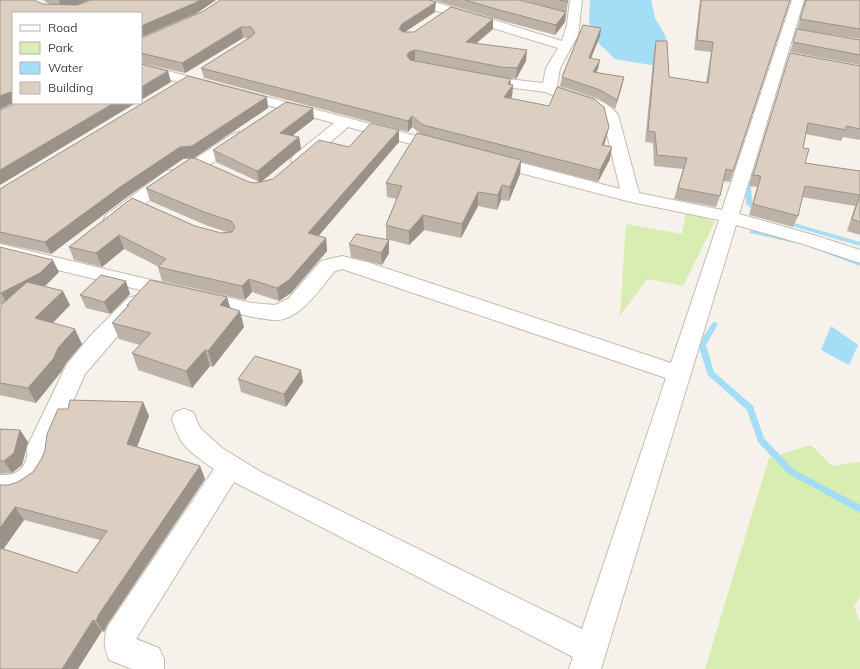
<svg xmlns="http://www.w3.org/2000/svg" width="860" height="669" viewBox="0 0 860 669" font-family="Mulish,sans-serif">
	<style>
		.green { fill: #d8edb1 }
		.water { fill: #a4ddf6 }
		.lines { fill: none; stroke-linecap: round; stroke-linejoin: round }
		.stream { fill: #a4ddf6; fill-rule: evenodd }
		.minor-casing { stroke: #c6bbaf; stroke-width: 2 }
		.minor { fill: #fff; fill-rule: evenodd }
		.wall { fill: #bdb2a7; fill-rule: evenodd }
		.shaded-wall { fill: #9a9188 }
		.building { fill: #dccfc2; stroke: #9a9188 }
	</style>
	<rect width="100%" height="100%" fill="#f6f1ea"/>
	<path class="green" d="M686 210 715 222 683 286 647 279 620 316 626 224 682 234Z
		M811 445 832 466 860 462V597L854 606 860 623V669H705L769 458Z"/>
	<path class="water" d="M590 0H651L655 18 666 37 664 57 657 66 615 59 594 39 589 20Z
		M831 326 858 345 849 365 821 350Z"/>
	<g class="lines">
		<path class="stream" d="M755 170 758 172 751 185 752 203 761 210 762 211 759 213 746 204C746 193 744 177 755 170Z
			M787 221 860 242V246L785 224V222Z
			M752 230 795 239 798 241 795 243 750 233 749 232 750 231Z
			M814 245 860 262V266L812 248 811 247 812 246Z
			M713 322H715L718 324 706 345 714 372 753 406 764 438 793 469 860 505V513L787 473 758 442 747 410 708 375 698 345Z"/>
		<g class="minor-casing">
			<path id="minor" d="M409 0H428L562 41 567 25 570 0H582L578 35 560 68 557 86C576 96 605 96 618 115L639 193 722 210 792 0H804L739 214 817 236 860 250V263L803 244 736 225 601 669H569L573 657 234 482 136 639 159 648 164 659V669H132L109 660C104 647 103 639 108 626L214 469C203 461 187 451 180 439 177 433 174 426 172 419L175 412 184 409 193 412 200 428 222 448 261 472 582 629 666 378 342 269 335 271C321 287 300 320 277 320 269 320 260 318 252 317L0 256V244L151 280 252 303 275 305 288 299 321 261 342 256 370 263 671 363 719 220 631 202 486 164 484 160 486 156 492 155 620 189 603 117 593 109 554 96 546 92 482 84 477 83 475 80 477 77 482 76 543 83 546 68 558 48 411 3Z
				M141 64 447 144 449 147 447 150 441 152 348 127 305 164 299 165 293 164 291 160 293 156 334 123 141 72Z
				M239 132 245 134 247 137 245 140 205 168 199 169 193 168 191 164 193 160 233 134Z
				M172 170 178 171 181 175 178 179 120 223 113 225 106 223 104 219 106 215 166 171Z
				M135 296 142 298 146 303 85 374 53 447C55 468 41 492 19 496 13 497 6 497 0 497V475C4 475 10 475 13 474 26 469 28 458 27 447L67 364 91 335 128 298Z"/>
		</g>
		<use href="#minor" class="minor"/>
	</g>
	<path class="wall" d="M0 0 43 4 51 5 43 0H89L78 4 91 0H216L197 13 141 37V13H13V103L0 109Z
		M433 0H519L557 10 522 0H567L568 2 565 22 555 35 503 21Z
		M700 0H790L730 182 723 181 720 196 716 207 674 199 683 169 654 166 653 143 645 142 654 51 656 41 669 77 706 83 711 52 694 50Z
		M805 0H860V39L797 29Z
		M204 11 435 12 404 32H414L493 19V29L476 43 526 61 516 79 508 78 510 85H513L512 96 511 99 609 127 606 138 604 146 610 159 598 182 521 162 520 174 509 201 501 200 497 210 478 206 461 238 424 230 409 245 386 239V225L397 199 387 197 386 183 421 134 412 127 408 132 204 78 201 68 250 38H243L185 73 141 63V38ZM414 61H415L448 67Z
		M601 28 600 36 591 59 598 69 596 72 624 77 622 86 615 109 599 99 560 86 562 77Z
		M797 29 860 40V65L790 52Z
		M790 53 860 66V140L843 137 841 141 806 134 803 148 805 163 860 171V235L847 231 855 206 802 197 798 216 793 227 749 215 757 187 749 186Z
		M268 108 194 158H192L249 182 256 183 273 179 349 147 399 142 318 236 326 238 327 251 291 293 279 301 252 292 245 300 162 281 158 267H159L124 249 102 267 74 260 69 247 132 198 195 226 221 233 227 232 208 226 150 201 146 188 191 158 183 159 127 197 51 254 0 243V189Z
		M314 119 292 136 299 137 301 149 261 182H259L216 162 213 150Z
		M349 244 389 253 382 265 351 257Z
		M0 247 59 272 46 285 44 286 70 305 53 323 82 344 66 363 61 372 36 403 0 395V306L2 304H0Z
		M130 294 110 314 86 308 80 295Z
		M227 297 230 308 244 327 213 367 210 366 192 388 138 370 132 353 140 345 119 339 112 323 127 307V305Z
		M238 379 303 382 286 407 241 392Z
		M143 402 149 416 137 447 200 466 205 479 107 625 104 632 102 631 0 669V485H8L18 482 33 472 42 458 68 409ZM24 520 100 540 77 573 3 549Z
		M0 429 20 430 28 442 22 465 12 473 0 474Z"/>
	<path class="shaded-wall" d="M60 0H89L62 10 59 1Z
		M200 0H216L197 13 141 37V26Z
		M436 2 435 12 402 34 399 29 402 24Z
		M566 12 565 22 555 35 556 25Z
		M493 19V29L466 52V42Z
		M241 27 243 38 185 73 182 63Z
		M601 28 600 36 587 67 589 58Z
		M415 50V61L409 62 407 56 409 52Z
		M527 50 526 61 516 79 517 68Z
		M600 60 598 69 591 81 593 72Z
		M168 71 171 82 141 100V87Z
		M624 77 622 86 615 109 617 100Z
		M511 79 510 90 513 85 512 96 503 108 504 97 508 84Z
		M12 91 13 94V103L0 109V96Z
		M267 97 268 108 194 158 183 159 127 197 51 254 45 242 123 185 180 147Z
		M114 103H136L0 185V170Z
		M313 108 314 119 281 144 280 133Z
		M412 116V127L408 132V121Z
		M609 127 606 138 600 157 602 145Z
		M399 130V142L310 246 308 233Z
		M299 137 301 149 261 182H259L257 171Z
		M612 147 610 159 598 182 600 170Z
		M521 160 520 174 509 201 510 187Z
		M502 185 501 200 497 210 498 195Z
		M478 192V206L461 238 462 224Z
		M423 215 424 230 409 245V231Z
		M119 235 124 249 102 267 96 253Z
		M326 238 327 251 291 293 279 301 277 288Z
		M389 240V253L382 265 381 253Z
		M53 260 59 272 46 285 8 305 1 293Z
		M249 279 252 292 245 300 242 286Z
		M126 281 130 294 110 314 104 302Z
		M63 291 70 305 43 333 35 318Z
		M227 297 232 314 220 305Z
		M240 311 244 327 213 367 208 351Z
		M75 329 82 344 66 363 61 372 36 403 28 388 58 348Z
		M205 350 210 366 192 388 186 371Z
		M301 370 303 382 286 407 284 394Z
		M143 402 149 416 133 457 127 444Z
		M20 430 28 442 22 465 12 473 4 461Z
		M200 466 205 479 107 625 104 632 96 621 99 614Z
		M15 507 24 520 0 554V528Z
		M93 620 102 631 78 669H62Z"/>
	<path class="building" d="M0 0H34L43 4 77 5 91 0H200L195 3 141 26V13H13V91L0 96Z
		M220 0H429L436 2 402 24 399 29 403 32H414L451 7 493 19 466 42 527 50 517 68 501 67 415 50 409 52 407 56 410 60 511 79 508 84 513 85 504 97 549 106 557 87 594 99 604 107 609 127 602 145 612 147 600 170 423 125 412 116 408 121 201 68 252 36 255 33 251 27H241L182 63 141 53V38L204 11Z
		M465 0H519L566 12 556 25 503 11Z
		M559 0H567L568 2Z
		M701 0H790L733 171 726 169 720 196 678 188 687 158 657 155 655 132 648 131 656 41H667L669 77 708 83 713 42 697 40Z
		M806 0H860V29L800 19Z
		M583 25 601 28 589 58 600 60 593 72 624 77 617 100 600 90 562 77Z
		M797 29 860 40V55L793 42Z
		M790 53 860 66V129L846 126V130L808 123 803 148 809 149 805 163 860 171V195L805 186 798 216 753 204 761 176 753 175Z
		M141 64 168 71 141 87Z
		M188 76 267 97 192 146 180 147 123 185 45 242 0 232V189Z
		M286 102 313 108 280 133 299 137 259 170 257 171 213 150Z
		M16 103H114L0 170V110Z
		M371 123 399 130 308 233 326 238 289 280 277 288 249 279 242 286 158 267 166 259 119 235 96 253 69 247 132 198 195 226 221 233 232 232 235 227 231 221 204 212 146 188 191 158 197 159 249 182 256 183 273 179 319 140 349 147Z
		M417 133 521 160 510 187 502 185 498 195 478 192 462 224 423 215 409 231 386 225 402 186 386 183Z
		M860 195V222L852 219Z
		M356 234 389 240 381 253 349 244Z
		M0 247 53 260 40 273 1 293H0Z
		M101 275 126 281 104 302 80 295Z
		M150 280 227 297 220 305 240 311 208 351 205 350 186 371 132 353 151 333 112 323 129 305H127Z
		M27 282 63 291 35 318 75 329 58 348 54 358 28 388 0 383V306Z
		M255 356 301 370 284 394 238 379Z
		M70 400 143 402 127 444 200 466 99 614 96 621 93 620 62 669H0V548L77 573 107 531 15 507 0 528V485H8L18 482 33 472 42 458 45 450 47 434 58 409H68Z
		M0 429 20 430 14 453 4 461H0Z"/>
	<rect x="12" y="12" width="130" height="92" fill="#ffffff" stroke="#b7b3af"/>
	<rect x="20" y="25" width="20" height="6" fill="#ffffff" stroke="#b7b3af"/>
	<text x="48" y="32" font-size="12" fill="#4b4137">Road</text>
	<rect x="20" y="42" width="20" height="12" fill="#d8edb1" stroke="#b7b3af"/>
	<text x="48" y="52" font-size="12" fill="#4b4137">Park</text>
	<rect x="20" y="62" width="20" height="12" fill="#a4ddf6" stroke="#b7b3af"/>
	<text x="48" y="72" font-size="12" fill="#4b4137">Water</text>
	<rect x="20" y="82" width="20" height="12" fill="#dccfc2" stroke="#b7b3af"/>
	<text x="48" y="92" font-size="12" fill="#4b4137">Building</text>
</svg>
